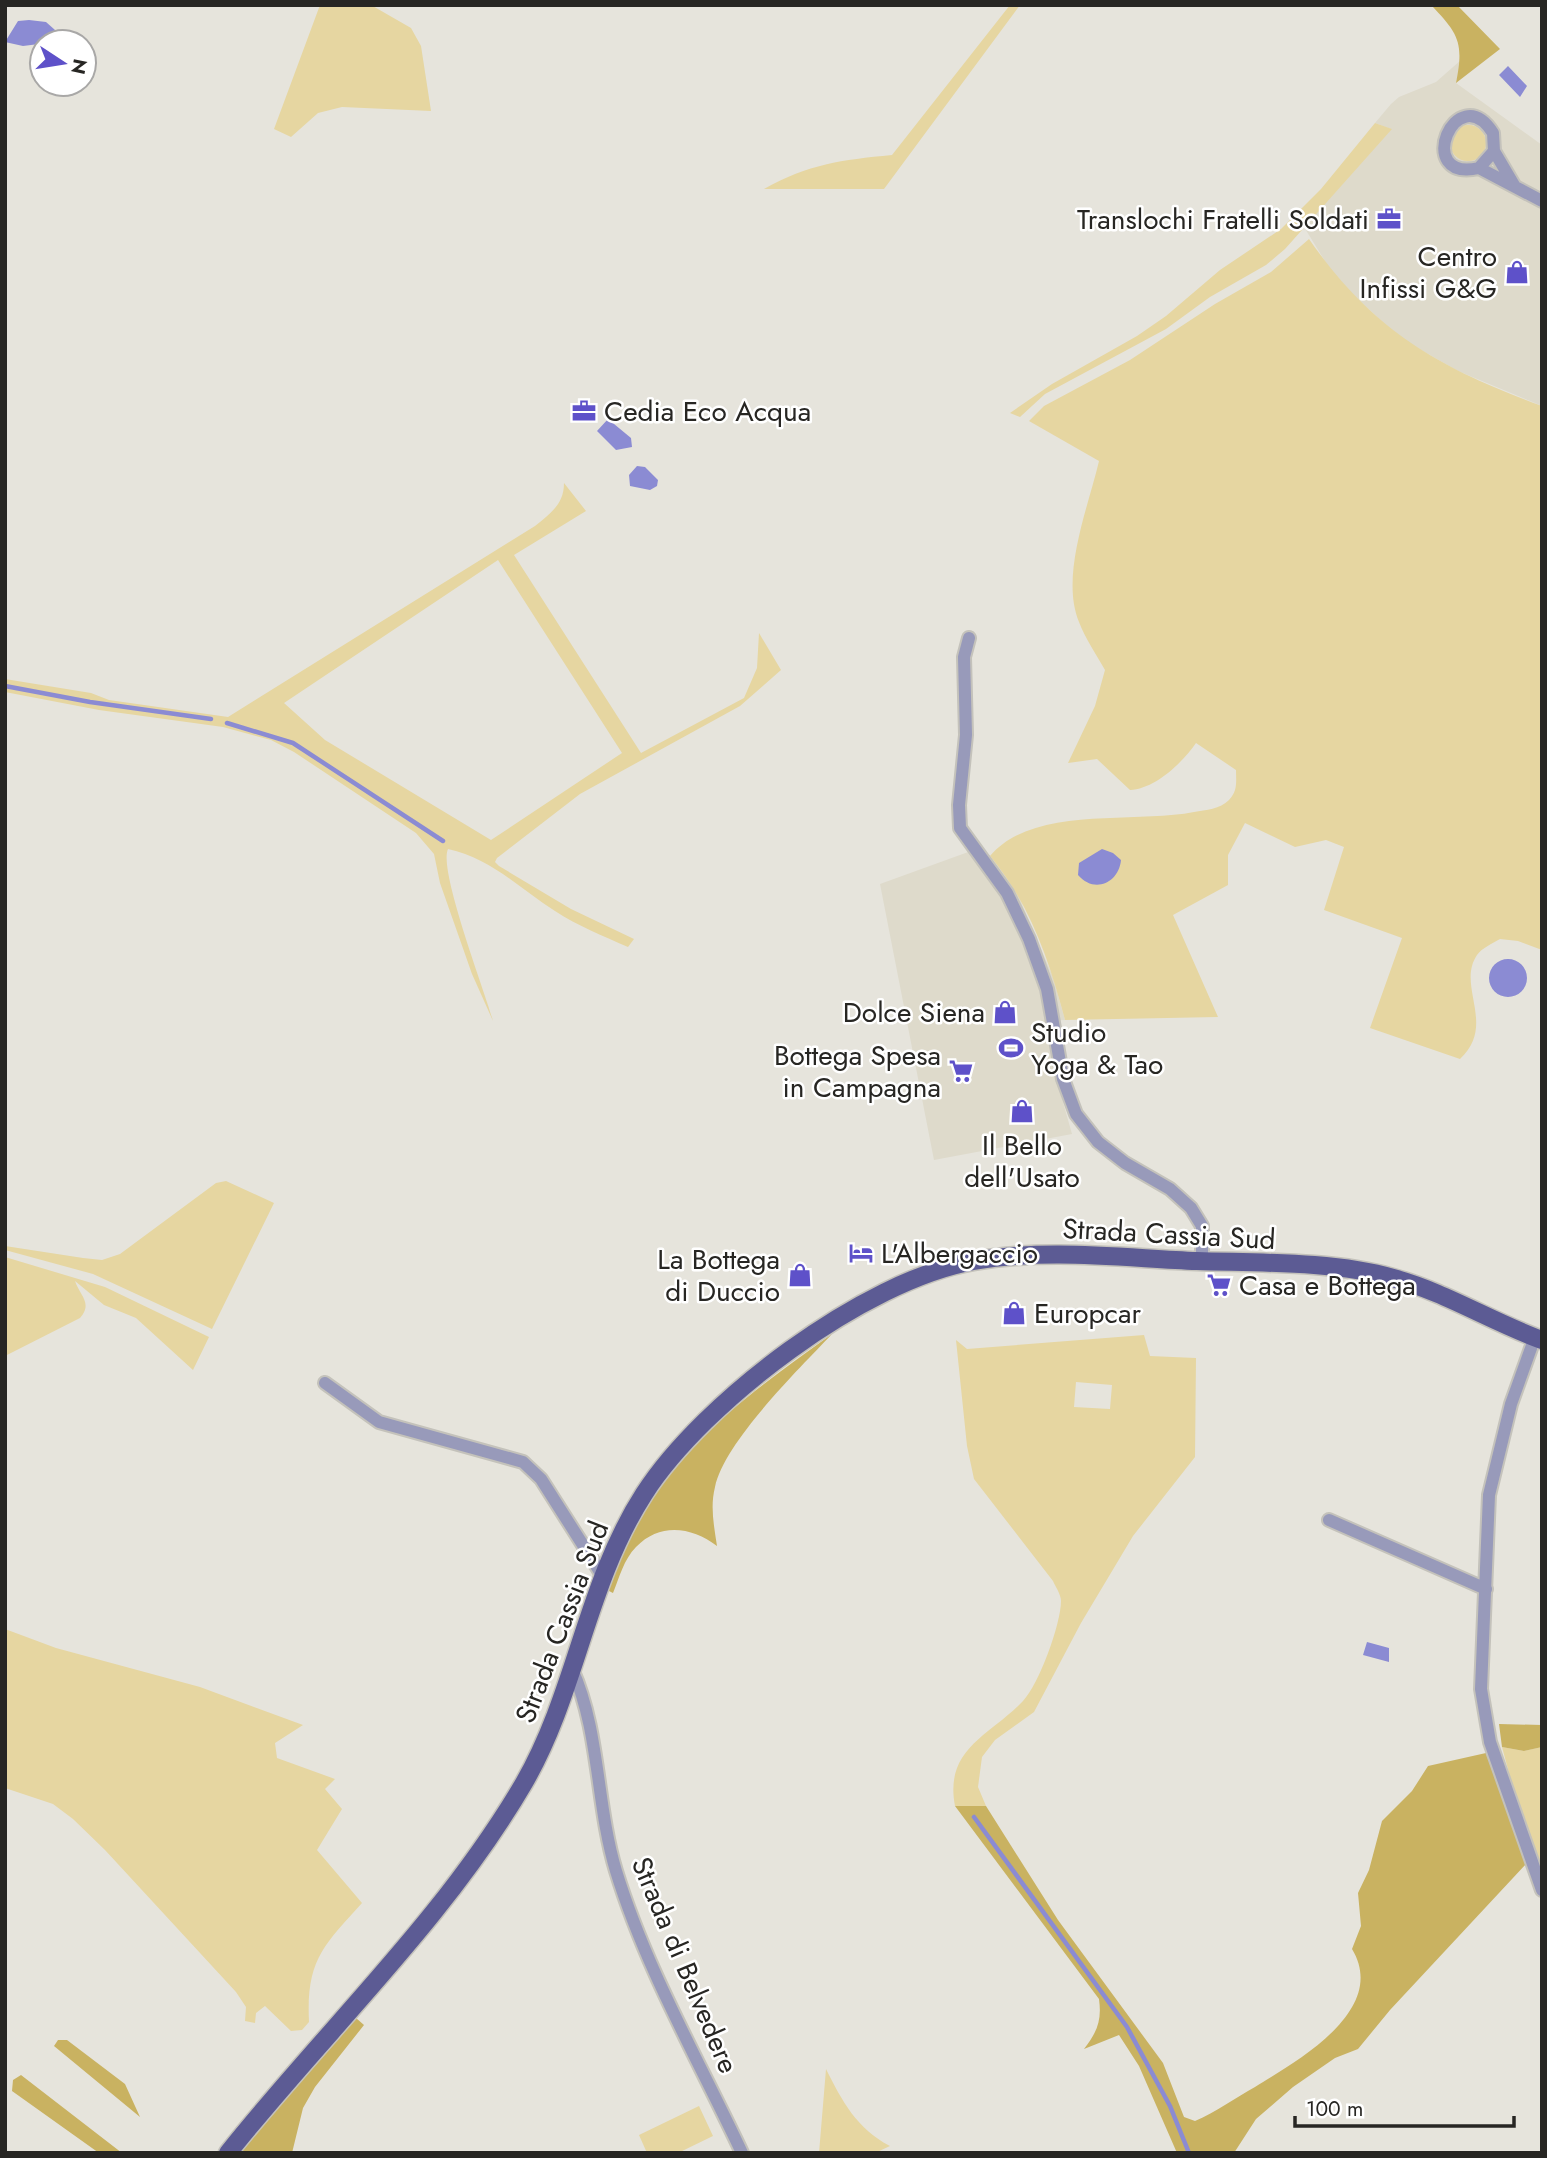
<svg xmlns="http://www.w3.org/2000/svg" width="1547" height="2158" viewBox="0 0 1547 2158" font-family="Jost,sans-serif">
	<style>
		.built { fill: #dedacb }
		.green { fill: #e6d6a1; fill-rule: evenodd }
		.forest { fill: #c9b261 }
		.water { fill: #8b8bd3 }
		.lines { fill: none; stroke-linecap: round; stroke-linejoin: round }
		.stream { stroke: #8b8bd3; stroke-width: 4.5 }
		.minor-casing { stroke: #c4c2bb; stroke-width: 16 }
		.primary-casing { stroke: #c4c2bb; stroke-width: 21 }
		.minor { stroke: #989aba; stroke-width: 12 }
		.primary { stroke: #5c5b94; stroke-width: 18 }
		.labels { text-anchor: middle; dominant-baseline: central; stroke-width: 5; stroke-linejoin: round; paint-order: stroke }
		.poi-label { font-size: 28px; fill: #272623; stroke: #fff; text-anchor: end }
		.street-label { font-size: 28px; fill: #272623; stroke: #fff }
	</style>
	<rect width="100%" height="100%" fill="#e6e4dc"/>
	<path class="built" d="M1461 60 1456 83 1542 145V406L1458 371 1400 338 1348 290 1328 266 1304 227 1391 129 1375 123 1391 104 1399 97 1436 82Z
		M982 847 1013 883 1053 977 1065 1020 1045 1021 1057 1081 1072 1134 934 1160 880 884Z"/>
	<path class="green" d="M320 5H371L411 28 421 46 431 111 342 107 318 113 291 137 274 129Z
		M1010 5H1020L884 189H764C809 164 841 160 892 155Z
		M1375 123 1392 129 1285 249 1266 265 1210 297 1166 329 1045 394 1020 417 1010 413 1052 384 1137 336 1166 316 1220 270 1281 229 1321 189Z
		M1450 143a18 18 0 1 1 36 0a18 18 0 1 1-36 0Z
		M1309 239C1373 331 1439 368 1542 406V950L1518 941 1500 939C1493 943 1482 948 1477 955 1456 986 1497 1025 1460 1059L1370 1028 1402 938 1324 910 1344 847 1326 840 1295 847 1245 823 1228 855V885L1173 915 1218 1017 1065 1020C1049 960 1030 904 990 856 1033 805 1133 824 1194 812 1206 810 1220 809 1229 800 1238 791 1236 781 1236 770L1196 743C1182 763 1155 789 1130 790L1097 759 1068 763 1095 706 1105 670C1096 654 1085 638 1079 622 1060 576 1088 508 1099 461L1029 421 1044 406 1130 360 1215 304 1271 272Z
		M564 483 586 511 514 555 641 753 744 698 757 668 759 633 781 670 740 706 580 794 497 858 495 862 499 866 571 909 634 939 628 947C603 936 578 926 555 911 520 889 491 858 448 849 438 870 485 991 493 1021L472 974 440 883 434 854 416 833 294 752 271 740 223 727 99 710 5 692V679L91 693 109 700 228 717 535 526C551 513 564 504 564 483ZM498 560 622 753 491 840 325 740 284 703Z
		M226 1181 274 1203 212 1329 93 1274 5 1250V1246L83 1258 102 1260 120 1254 216 1183Z
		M5 1257 105 1287 209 1337 193 1370 136 1318 104 1305 75 1281C80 1296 93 1303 80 1318L5 1356Z
		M1144 1335 1150 1356 1196 1358 1195 1457 1133 1536 1081 1623 1034 1712 995 1740 982 1757 978 1787 986 1806H955C944 1748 990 1736 1023 1701 1039 1684 1061 1624 1061 1601 1061 1594 1055 1586 1053 1581L974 1479 967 1446 956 1340 967 1349ZM1076 1382 1112 1385 1110 1409 1074 1407Z
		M5 1629 56 1648 200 1687 303 1725 275 1743 277 1758 335 1779 325 1789 342 1809 317 1850 362 1903C323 1946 306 1961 309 2022L302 2030 291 2031 265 2006 256 2013 255 2023 245 2021 246 2007 236 1992 105 1850 73 1819 53 1804 5 1788Z
		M1502 1747 1524 1751 1542 1747V1870L1519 1810Z
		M826 2069C842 2101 857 2129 890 2146L875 2153H819Z
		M699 2106 713 2136 678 2153H647L639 2135Z"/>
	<path class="forest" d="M1431 5H1457L1500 49 1456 83C1464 43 1459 34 1431 5Z
		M832 1334C800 1368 724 1442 715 1487 710 1507 714 1526 717 1546 692 1527 660 1522 636 1547 624 1559 619 1578 613 1593L607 1590C622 1555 636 1521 658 1490 702 1425 770 1379 832 1334Z
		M1499 1724 1542 1725V1747L1524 1751 1502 1747Z
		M1486 1753 1526 1864 1390 2010 1358 2049 1335 2058 1293 2087 1256 2119 1234 2153H1177L1139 2066 1119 2035 1084 2049C1097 2032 1102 2021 1099 1999L955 1806H986L1058 1920 1163 2063 1184 2117 1195 2121C1216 2112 1235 2098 1255 2087 1297 2061 1389 2010 1352 1949L1361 1926 1358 1893 1369 1870 1382 1821 1412 1791 1428 1766Z
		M356 2018 364 2025 315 2087 303 2108 292 2153H239Z
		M58 2040H67L125 2084 140 2117 54 2046Z
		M21 2075 122 2153H99L12 2091 13 2080Z"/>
	<path class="water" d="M29 20 46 22 55 30V42L23 46 5 42 18 21Z
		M1508 66 1527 86 1520 97 1499 75Z
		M608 419 631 438 632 447 616 450 597 431Z
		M637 466 645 467 658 480 657 486 650 490 630 486 629 475Z
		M1102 849 1113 853 1121 860C1119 883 1094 894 1078 875L1079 863Z
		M1489 978a19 19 0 1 1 38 0a19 19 0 1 1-38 0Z
		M1367 1642 1389 1648V1662L1363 1655Z"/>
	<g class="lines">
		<path class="stream" d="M5 686 90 702 211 719
			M227 723 293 743 443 841
			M974 1817 1127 2027 1170 2106 1189 2153"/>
		<g class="minor-casing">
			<path id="minor" d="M1494 151 1479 168C1412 183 1456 76 1493 133L1494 151 1514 185
				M1479 168 1542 201
				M969 638 964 657 966 735 959 805 960 828 1007 893 1029 939 1047 989 1063 1079 1076 1114 1098 1142 1125 1163 1170 1189 1191 1208 1202 1226V1261
				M1535 1337 1511 1404 1489 1495 1481 1689 1490 1742 1542 1890
				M325 1383 379 1422 523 1462 541 1479 602 1575
				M1329 1520 1486 1589
				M572 1669C600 1731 596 1805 616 1871 646 1969 699 2061 742 2153"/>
		</g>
		<g class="primary-casing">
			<path id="primary" d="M228 2153C326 2030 444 1920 524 1783 577 1691 586 1584 644 1494 703 1402 864 1280 974 1261 1047 1248 1123 1258 1197 1261 1259 1263 1334 1261 1393 1278 1445 1292 1492 1322 1542 1340"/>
		</g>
		<use href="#minor" class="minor"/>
		<use href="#primary" class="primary"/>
	</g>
	<defs>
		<g id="office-bare" transform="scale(1.89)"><path d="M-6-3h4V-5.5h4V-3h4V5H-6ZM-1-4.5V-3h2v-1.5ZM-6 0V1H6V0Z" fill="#5e51c9" stroke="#fff" stroke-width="2.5" paint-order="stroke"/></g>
		<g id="shop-bare" transform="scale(1.89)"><path d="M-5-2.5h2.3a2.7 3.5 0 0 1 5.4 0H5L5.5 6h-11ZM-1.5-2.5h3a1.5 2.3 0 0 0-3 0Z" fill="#5e51c9" stroke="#fff" stroke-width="2.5" paint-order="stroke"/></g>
		<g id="stadium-bare" transform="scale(1.89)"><path d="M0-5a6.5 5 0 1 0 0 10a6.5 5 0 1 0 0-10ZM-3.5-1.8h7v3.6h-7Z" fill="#5e51c9" stroke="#fff" stroke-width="2.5" paint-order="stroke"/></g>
		<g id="supermarket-bare" transform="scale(1.89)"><path d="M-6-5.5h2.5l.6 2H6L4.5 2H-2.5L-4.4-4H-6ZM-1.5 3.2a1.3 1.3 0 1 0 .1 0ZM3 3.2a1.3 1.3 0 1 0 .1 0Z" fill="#5e51c9" stroke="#fff" stroke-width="2.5" paint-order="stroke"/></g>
		<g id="hotel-bare" transform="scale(1.89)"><path d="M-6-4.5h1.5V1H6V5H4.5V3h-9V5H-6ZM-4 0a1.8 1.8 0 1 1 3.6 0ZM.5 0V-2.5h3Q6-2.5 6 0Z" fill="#5e51c9" stroke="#fff" stroke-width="2.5" paint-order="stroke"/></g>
	</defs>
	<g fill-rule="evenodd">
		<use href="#office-bare" x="1389" y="219"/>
		<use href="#shop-bare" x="1517" y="272"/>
		<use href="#office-bare" x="584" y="411"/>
		<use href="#shop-bare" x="1005" y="1012"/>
		<use href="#stadium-bare" x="1011" y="1048"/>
		<use href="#supermarket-bare" x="961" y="1071"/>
		<use href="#shop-bare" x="1022" y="1111"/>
		<use href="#hotel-bare" x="861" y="1253"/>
		<use href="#shop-bare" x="800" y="1275"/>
		<use href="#supermarket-bare" x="1219" y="1285"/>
		<use href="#shop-bare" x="1014" y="1313"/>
	</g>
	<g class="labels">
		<g class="poi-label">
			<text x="1369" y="219">Translochi Fratelli Soldati</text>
			<text x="1497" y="256">Centro<tspan x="1497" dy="32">Infissi G&amp;G</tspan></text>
			<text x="604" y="411" text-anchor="start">Cedia Eco Acqua</text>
			<text x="985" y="1012">Dolce Siena</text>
			<text x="1031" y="1032" text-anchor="start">Studio<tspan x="1031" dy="32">Yoga &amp; Tao</tspan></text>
			<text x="941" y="1055">Bottega Spesa<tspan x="941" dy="32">in Campagna</tspan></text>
			<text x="1022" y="1145" text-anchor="middle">Il Bello<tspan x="1022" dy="32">dell'Usato</tspan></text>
			<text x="881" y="1253" text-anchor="start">L'Albergaccio</text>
			<text x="780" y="1259">La Bottega<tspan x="780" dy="32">di Duccio</tspan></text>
			<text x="1239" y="1285" text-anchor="start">Casa e Bottega</text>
			<text x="1034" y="1313" text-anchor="start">Europcar</text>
		</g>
		<g class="street-label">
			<text transform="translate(1169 1234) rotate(3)">Strada Cassia Sud</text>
			<text transform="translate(562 1622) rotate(-69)">Strada Cassia Sud</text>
			<text transform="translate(685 1965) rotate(67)">Strada di Belvedere</text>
		</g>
	</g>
	<rect width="1547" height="2158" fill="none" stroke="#272623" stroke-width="14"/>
	<g transform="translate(63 63) rotate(102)"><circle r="33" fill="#ffffff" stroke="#a9a8a7" stroke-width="2"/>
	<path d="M0-5L12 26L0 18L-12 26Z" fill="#5e51c9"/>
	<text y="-10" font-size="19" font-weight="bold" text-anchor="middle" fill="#272623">N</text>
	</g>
	<path d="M1295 2116v10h219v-10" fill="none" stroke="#272623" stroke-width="3.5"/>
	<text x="1306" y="2116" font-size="21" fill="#272623" stroke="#ffffff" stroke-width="5" paint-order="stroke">100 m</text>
</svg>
